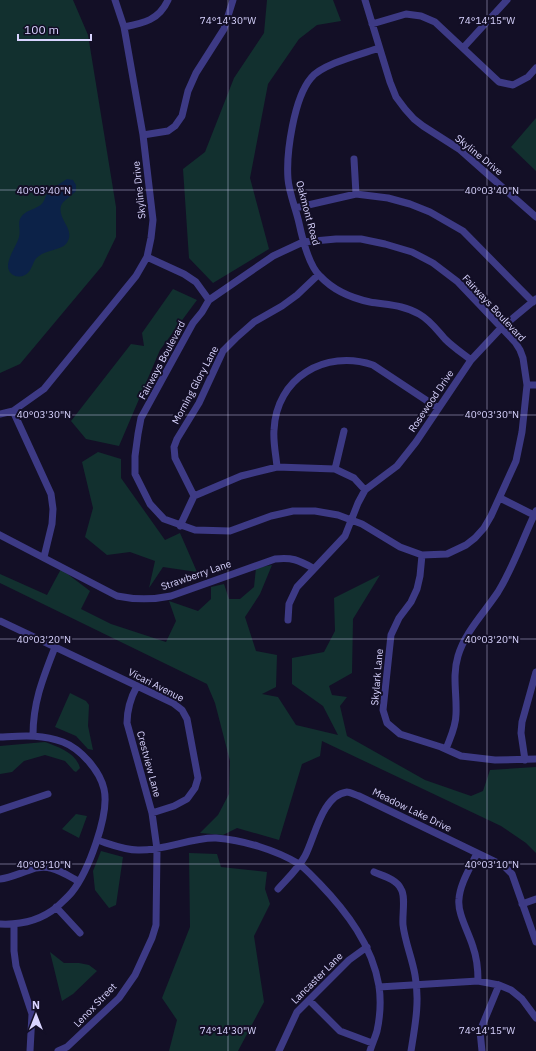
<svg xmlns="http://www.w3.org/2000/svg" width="536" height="1051" viewBox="0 0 536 1051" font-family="'IBM Plex Sans',sans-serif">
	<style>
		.green { fill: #12302f }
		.water { fill: #0c2248 }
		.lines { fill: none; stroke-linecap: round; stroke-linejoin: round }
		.minor { stroke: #3d3a85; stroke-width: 7 }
		.ticks { fill: none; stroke: #d9d4ff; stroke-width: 1; stroke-opacity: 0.45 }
		.labels { text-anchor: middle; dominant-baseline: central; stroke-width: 4; stroke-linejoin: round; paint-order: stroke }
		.street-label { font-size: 10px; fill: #d9d4ff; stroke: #130f26 }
		.ticks-label { font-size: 10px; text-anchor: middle; fill: #d9d4ff; stroke: #130f26; stroke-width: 4; stroke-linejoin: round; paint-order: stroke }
	</style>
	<rect width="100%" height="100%" fill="#130f26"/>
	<path class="green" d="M0 0H73L88 35 116 207V237L102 266 20 364 0 373Z
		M267 0H333L341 21 317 25 299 39 268 84 250 178 269 249 213 283 189 258 183 169 205 152 234 78 264 33Z
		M536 118V171L511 147Z
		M173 289 197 300 160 350 119 446 86 439 71 421 131 344 144 346 142 333Z
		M98 452 121 459V478L165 540 180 533 197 572 163 567 149 588 155 561 130 552 107 555 85 537 93 508 82 462Z
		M272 565 260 594 245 617 256 651 277 655 276 687 262 694 278 697 296 725 338 735 323 706 292 684V658L324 652 335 631 334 598 380 575 353 619 352 673 329 686 332 695 347 697 340 706 347 736 425 780 471 796 483 791 490 770 536 767V853L526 843 501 826 322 741 320 756 302 764 279 840 237 828 223 835 200 833 218 815 229 794 230 761 215 703 207 684 0 583V574L47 595 61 569 90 591 81 609 111 624 166 642 176 621 169 601 198 611 211 599V587L224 584 229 599H240L254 587 256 568Z
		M70 693 86 701 89 705 88 726 93 750 88 749 76 736 55 727Z
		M45 742C59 747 76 753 80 768L76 772 74 771 65 761 45 755 24 761 12 772 0 774V746Z
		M76 814 87 816 79 838 62 829Z
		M101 851 123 857 116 905 109 908 95 890 93 871Z
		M189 853 217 854 221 867 267 872 265 889 270 904 254 936 264 1002 238 1051H169L177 1020 162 998 190 927Z
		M50 952 64 963H79L89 965 97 971 73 994 62 1001Z"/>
	<path class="water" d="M67 179 73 180 76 185V191C72 196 63 200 61 206 57 220 77 230 66 244 61 250 46 250 39 256 32 260 33 271 25 275 21 277 17 277 13 275 0 267 16 248 19 237 21 230 17 223 21 217 26 210 33 210 39 206 45 203 45 195 49 191 51 189 64 181 67 179Z"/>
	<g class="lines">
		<path class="minor" d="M365 0 390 82 396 97 405 109 414 119 423 126 459 149 536 217
			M372 24 406 14 421 16 435 22 499 82 513 85 528 77 536 68
			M124 27C144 23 159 20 168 0
			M379 48C362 54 322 64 311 78 294 98 286 153 288 179 289 193 296 209 299 223 302 237 309 266 320 276 333 290 351 298 370 302 387 305 404 305 419 314 430 320 437 330 445 339 453 347 462 353 471 360
			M463 48 507 0
			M143 135 168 131 175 126 182 116 188 91 196 73 224 29 233 0
			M354 159 356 194
			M295 208 356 194 388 198 410 204 430 212 463 231 533 302
			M336 239H361L385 244 412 252 433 263 458 282 515 342 520 350 523 358 527 385 522 432 516 461 491 516 484 528 475 538 466 545 447 554 422 555 400 547 362 524 338 515 315 511H293L271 516 230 531 195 530 164 519 150 504 135 474V456L138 434 141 418 193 323 202 312 209 300 273 256 303 242Z
			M147 257 184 274 196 282 209 300
			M527 385H536
			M13 411 51 494 53 509 52 524 44 557
			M0 414 13 411 44 389 136 276 147 257 151 238 153 220 143 135 124 27 115 0
			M277 467C276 455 273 442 274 430 276 378 325 349 373 365L438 408
			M335 469 344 431
			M194 496 175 458 174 447 177 439 199 403 223 351 236 338 254 322 282 306 297 295 318 275
			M500 498 536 516
			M180 526 194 496 241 476 277 467 335 469 354 478 365 490
			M0 535 117 596C136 600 152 600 171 596L275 559C292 557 298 560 313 568
			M422 555 420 576 417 589 411 602 399 618 391 635 383 710 387 723 400 734 441 747 461 756 495 760 536 759
			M288 620 289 604 297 587 345 536 358 503 365 490 397 466 416 442 471 360 501 328 536 299
			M0 621 173 703 182 710 187 719 198 778 195 788 187 799 174 806 152 813
			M33 735C33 702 43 678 55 647
			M0 737C22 736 41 734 63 742 81 749 100 771 104 789 110 814 88 872 72 892 68 897 62 902 57 907 41 920 20 925 0 924
			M446 749C450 738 456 727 456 714 457 694 452 676 458 656 465 632 484 613 498 592 514 566 523 538 536 511
			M525 760 521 733 522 722 536 672
			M0 810 48 794
			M97 840C110 844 124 850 138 850 164 851 192 837 216 838 243 840 276 850 299 864 306 869 313 877 319 883 347 912 372 945 379 986 381 1000 380 1017 377 1031 375 1038 372 1044 370 1051
			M477 853C471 867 460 883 459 899 457 913 469 933 473 947 477 958 478 969 478 981
			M374 872C383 876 396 879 401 889 406 897 402 915 403 925 405 942 412 958 415 975 420 1001 415 1026 411 1051
			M0 879C9 878 18 874 27 871 48 862 60 871 78 881
			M278 889C287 879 298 869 305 856 315 837 322 795 347 792 350 792 355 795 359 796L504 866 512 874 536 942
			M522 904 536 899
			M56 907 80 933
			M14 925V951L16 966 32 1014 30 1051
			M379 987 478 981 499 985 511 990 522 999 536 1018
			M310 1001 340 1031 372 1043
			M58 1051 67 1047 119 998 135 975 152 938 156 925 157 849 152 813 127 723C127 709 130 699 137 686
			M279 1051 297 1012 349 960 367 947
			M482 1051 480 1031 499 985"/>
	</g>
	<path class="ticks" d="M228 0V1051M487 0V1051M0 190H536M0 415H536M0 639H536M0 864H536"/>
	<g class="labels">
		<g class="street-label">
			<text transform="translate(479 155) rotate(39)">Skyline Drive</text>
			<text transform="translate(139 190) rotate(-96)">Skyline Drive</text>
			<text transform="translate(308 213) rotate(75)">Oakmont Road</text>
			<text transform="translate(494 308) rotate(47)">Fairways Boulevard</text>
			<text transform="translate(162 360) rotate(-62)">Fairways Boulevard</text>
			<text transform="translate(195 385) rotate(-62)">Morning Glory Lane</text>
			<text transform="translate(431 401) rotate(-56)">Rosewood Drive</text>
			<text transform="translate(196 575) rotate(-19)">Strawberry Lane</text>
			<text transform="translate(377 677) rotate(-85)">Skylark Lane</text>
			<text transform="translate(156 685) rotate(27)">Vicari Avenue</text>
			<text transform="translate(149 764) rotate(75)">Crestview Lane</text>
			<text transform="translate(412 810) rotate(26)">Meadow Lake Drive</text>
			<text transform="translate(317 978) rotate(-45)">Lancaster Lane</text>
			<text transform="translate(95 1005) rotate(-46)">Lenox Street</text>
		</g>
	</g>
	<g class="ticks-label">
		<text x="228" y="24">74°14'30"W</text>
		<text x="487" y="24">74°14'15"W</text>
		<text x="44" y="194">40°03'40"N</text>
		<text x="492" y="194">40°03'40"N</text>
		<text x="44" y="418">40°03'30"N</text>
		<text x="492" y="418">40°03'30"N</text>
		<text x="44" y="643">40°03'20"N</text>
		<text x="492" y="643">40°03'20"N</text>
		<text x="44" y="868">40°03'10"N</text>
		<text x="492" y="868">40°03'10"N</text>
		<text x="228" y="1034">74°14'30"W</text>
		<text x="487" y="1034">74°14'15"W</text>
	</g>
	<g transform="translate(36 1015)" stroke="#130f26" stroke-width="3" paint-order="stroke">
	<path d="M0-3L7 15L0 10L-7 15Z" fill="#d9d4ff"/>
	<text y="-6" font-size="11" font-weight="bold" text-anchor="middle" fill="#d9d4ff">N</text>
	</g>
	<path d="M18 34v6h73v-6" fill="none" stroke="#d9d4ff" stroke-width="2"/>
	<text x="24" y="34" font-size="12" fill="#d9d4ff" stroke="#130f26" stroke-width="3" paint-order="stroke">100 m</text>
</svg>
